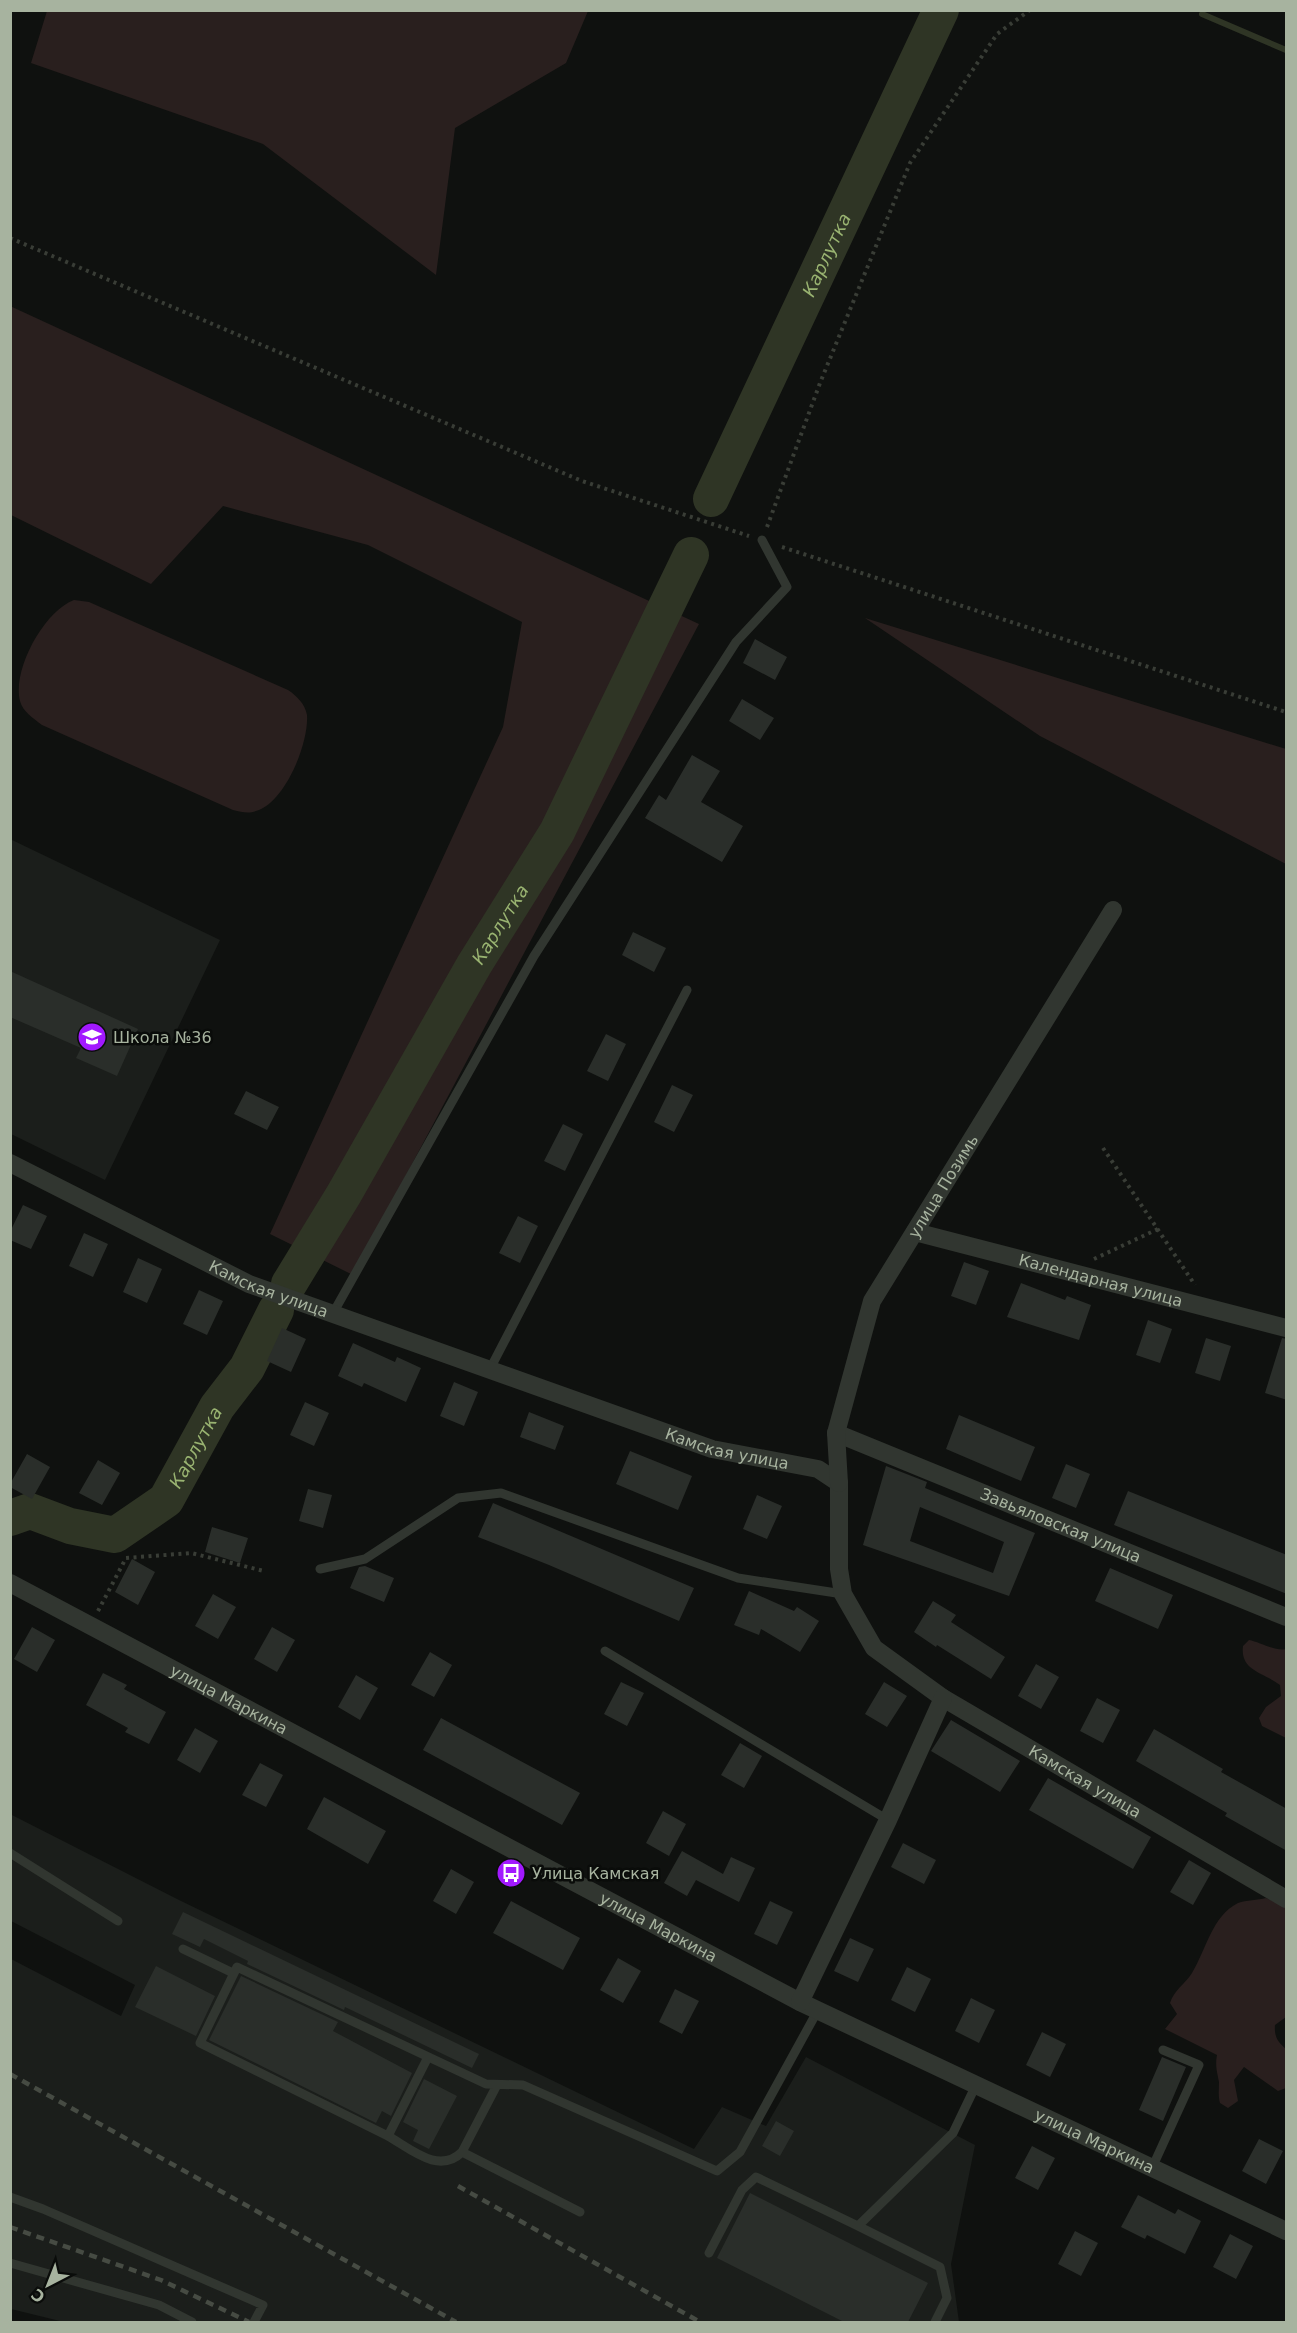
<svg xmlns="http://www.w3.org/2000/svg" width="1297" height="2333" viewBox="0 0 1297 2333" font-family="'DejaVu Sans',sans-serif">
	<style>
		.built { fill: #1b1e1b }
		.green { fill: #291f1e }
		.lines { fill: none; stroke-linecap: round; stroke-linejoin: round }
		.stream { stroke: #2f3525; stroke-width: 6 }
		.river { stroke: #2f3525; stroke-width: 36 }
		.building { fill: #2a2e2a; fill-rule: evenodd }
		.path { stroke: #393d36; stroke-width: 4; stroke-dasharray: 3 4.5; stroke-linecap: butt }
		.lane { stroke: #313630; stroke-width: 9 }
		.street { stroke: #313630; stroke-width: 18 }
		.rail { stroke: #464b43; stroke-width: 4.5; stroke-dasharray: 8 6; stroke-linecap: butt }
		.labels { text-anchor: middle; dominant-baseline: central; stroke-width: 5; stroke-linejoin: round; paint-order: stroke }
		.poi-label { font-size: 16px; fill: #a7b39f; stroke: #0a0c0a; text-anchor: start }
		.street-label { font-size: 16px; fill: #a7b39f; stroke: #0a0c0a }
		.water-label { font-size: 18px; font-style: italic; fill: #99b371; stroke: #0a0c0a }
	</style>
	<rect width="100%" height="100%" fill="#0f110f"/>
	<path class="built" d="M10 839 220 940 105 1180 11 1134Z
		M10 1814 179 1900 694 2149 722 2107 766 2126 806 2057 975 2145 951 2264 959 2322H64L11 2309V1959L121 2016 135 1985 11 1921Z"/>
	<path class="green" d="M47 11V10L588 11 566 63 455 128 436 275 263 144 31 63Z
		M10 306 699 624 353 1275 270 1234 503 727 522 622 368 545 223 506 151 584 11 515Z
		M74 600 89 602 288 690C297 696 305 704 307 715 309 743 285 803 256 811 248 814 242 812 233 810L42 725C33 718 23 712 20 701 12 670 44 611 74 600Z
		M865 618 1286 749V864L1040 736Z
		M1249 1640C1260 1642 1276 1652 1286 1649V1738L1262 1726 1259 1718 1266 1707 1281 1696 1280 1685C1263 1672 1240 1671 1243 1646Z
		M1266 1898 1286 1907V2017L1275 2025C1274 2037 1278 2042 1286 2049V2088L1278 2091 1244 2067 1234 2080 1238 2101 1228 2108 1220 2103C1218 2096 1219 2089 1219 2082 1217 2071 1215 2066 1217 2055L1165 2029 1177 2014 1170 2003C1174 1990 1185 1984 1192 1973 1206 1950 1212 1916 1238 1903 1246 1900 1258 1900 1266 1898Z"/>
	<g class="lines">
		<path class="stream" d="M1202 14 1286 50"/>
		<g class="river">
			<path id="s1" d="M711 499 941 10"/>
			<path id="s2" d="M289 1284 344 1194 474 965 557 832 691 555"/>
			<path id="s3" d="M10 1518 30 1511 70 1526 115 1535 166 1500 217 1407 247 1368 276 1310"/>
		</g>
	</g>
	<path class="building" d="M755 639 787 657 775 680 743 663Z
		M742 699 774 718 760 740 729 721Z
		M692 755 720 771 701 802 743 826 722 862 645 818 659 795 666 800Z
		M633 932 666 948 654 972 622 955Z
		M10 971 138 1029 117 1076 76 1058 81 1048 10 1017Z
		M606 1034 626 1044 608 1081 587 1071Z
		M672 1085 693 1095 674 1132 654 1122Z
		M246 1091 279 1107 267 1130 234 1114Z
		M563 1124 583 1134 565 1171 544 1161Z
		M23 1205 47 1216 31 1249 10 1240V1232Z
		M518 1216 538 1226 520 1263 499 1253Z
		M84 1233 108 1244 93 1277 69 1266Z
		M138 1258 162 1269 147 1303 123 1292Z
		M964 1262 989 1271 976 1305 951 1296Z
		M1021 1283 1065 1300 1067 1296 1091 1305 1079 1340 1007 1317Z
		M199 1290 223 1301 207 1335 183 1324Z
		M1148 1320 1172 1329 1160 1363 1136 1355Z
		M282 1328 306 1339 291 1372 267 1361Z
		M1206 1338 1231 1346 1220 1381 1195 1373Z
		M1282 1338 1287 1339V1400L1265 1393Z
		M353 1343 395 1362 397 1357 421 1368 406 1402 364 1383 362 1387 338 1376Z
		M454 1382 478 1392 464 1426 440 1416Z
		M305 1402 329 1413 314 1446 290 1435Z
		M529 1412 564 1426 555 1450 520 1437Z
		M959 1415 1035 1447 1021 1481 946 1449Z
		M630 1451 692 1476 678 1510 616 1484Z
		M27 1454 50 1467 32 1499 10 1487V1484Z
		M98 1460 120 1473 102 1505 79 1493Z
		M1066 1464 1090 1474 1076 1508 1052 1498Z
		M886 1466 927 1482 925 1488 1035 1533 1009 1596 863 1545ZM920 1507 1004 1542 993 1573 910 1541Z
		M308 1489 332 1495 323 1528 299 1521Z
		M1128 1491 1287 1555V1594L1114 1525Z
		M757 1495 782 1506 767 1539 743 1529Z
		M493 1503 694 1588 679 1621 549 1565 478 1537Z
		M212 1527 248 1538 240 1563 205 1552Z
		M132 1559 155 1572 138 1605 115 1592Z
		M365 1566 394 1578 384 1602 350 1588 359 1567Z
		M1110 1568 1173 1595 1158 1629 1095 1601Z
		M749 1591 794 1611 797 1607 819 1621 800 1652 761 1629 759 1635 734 1625Z
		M213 1594 236 1607 218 1639 195 1626Z
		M933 1601 956 1615 951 1622 1005 1657 991 1679 937 1645 936 1647 914 1632Z
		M32 1627 55 1640 37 1672 14 1659Z
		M272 1627 295 1640 277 1672 254 1659Z
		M430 1652 452 1665 434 1697 411 1685Z
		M1036 1664 1059 1677 1041 1709 1018 1696Z
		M103 1673 127 1685 124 1689 166 1712 149 1744 125 1732 128 1728 86 1705Z
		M356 1675 378 1688 360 1720 338 1707Z
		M621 1682 644 1693 627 1726 604 1714Z
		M884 1682 907 1696 887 1727 865 1714Z
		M1097 1698 1120 1710 1103 1743 1080 1731Z
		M441 1718 580 1793 562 1825 423 1750Z
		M951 1720 1020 1761 1000 1792 931 1751Z
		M195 1728 218 1741 200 1773 177 1760Z
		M1154 1729 1223 1769 1221 1772 1287 1809V1851L1225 1816 1227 1813 1136 1761Z
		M740 1743 762 1756 744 1788 721 1775Z
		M260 1763 283 1775 266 1807 242 1795Z
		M1048 1778 1151 1837 1133 1869 1029 1810Z
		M324 1797 386 1831 368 1864 307 1829Z
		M663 1811 686 1824 669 1856 646 1843Z
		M903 1843 936 1860 924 1884 891 1867Z
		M682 1851 723 1874 731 1857 755 1868 739 1902 696 1880 687 1896 664 1883Z
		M1189 1860 1211 1873 1193 1905 1170 1892Z
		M451 1869 474 1882 456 1914 433 1901Z
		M511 1901 580 1938 563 1970 493 1933Z
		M770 1901 793 1912 777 1945 754 1934Z
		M183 1912 479 2054 472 2068 345 2007 344 2010 247 1964 248 1961 204 1939 200 1947 172 1934Z
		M850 1938 874 1949 858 1982 834 1971Z
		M618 1958 641 1971 623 2003 600 1990Z
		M156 1966 215 1996 196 2036 135 2007Z
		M907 1967 931 1979 915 2012 891 2000Z
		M241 1976 338 2022 333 2031 412 2073 391 2116 382 2111 376 2123 209 2040Z
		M675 1989 699 2001 682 2034 659 2022Z
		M971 1998 995 2010 979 2043 955 2031Z
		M1042 2032 1066 2044 1050 2077 1026 2065Z
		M1162 2057 1186 2067 1163 2121 1139 2110Z
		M424 2079 457 2096 429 2149 413 2141 418 2130 403 2122Z
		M776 2121 794 2131 780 2156 762 2146Z
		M1259 2139 1283 2151 1266 2184 1242 2171Z
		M1032 2146 1055 2158 1038 2190 1015 2178Z
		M750 2193 928 2283 908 2322H844L717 2258Z
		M1138 2195 1175 2214 1178 2209 1201 2221 1185 2254 1147 2235 1145 2239 1121 2227Z
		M1075 2231 1098 2243 1081 2276 1058 2264Z
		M1230 2234 1253 2246 1236 2279 1213 2267Z"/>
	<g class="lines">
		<path class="path" d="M10 238 582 481 749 536
			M767 527 820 383 910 163 997 34 1030 10
			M782 547 1286 712
			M1103 1148 1195 1285
			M1094 1259 1158 1229
			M98 1611 126 1558 191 1553 264 1571"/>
		<path class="lane" d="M332 1315 534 956 736 642 787 587 762 540
			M490 1369 687 990
			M320 1569 365 1559 458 1498 501 1493 738 1578 843 1594
			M605 1651 888 1820
			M10 1853 118 1921
			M183 1949 233 1973
			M428 2057 388 2136C411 2149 439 2175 462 2152L497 2085
			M388 2136 200 2043 237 1967 486 2084 523 2085 717 2171 740 2152 818 2010
			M462 2152 580 2212
			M1152 2168 1199 2065 1163 2050
			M10 2197 43 2209 263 2305 254 2322
			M858 2226 940 2267 947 2298 935 2322
			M709 2253 742 2190 756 2177 858 2226 953 2133 976 2085
			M10 2263 159 2305 192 2322"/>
		<g class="street">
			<path id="s4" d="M10 1163 249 1284 712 1449 818 1469 839 1483V1569L843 1594 874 1648 943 1698 1286 1899"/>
			<path id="s5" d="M915 1232 1286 1328"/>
			<path id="s6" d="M836 1433 1286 1617"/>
			<path id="s7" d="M839 1483 836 1433 872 1301 1113 910"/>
			<path id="s8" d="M10 1583 800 2002 1286 2231"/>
			<path d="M800 2002 888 1820 943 1698"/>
		</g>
		<path class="rail" d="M10 2074 456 2322
			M458 2186 700 2322
			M10 2227 161 2280 249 2322"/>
	</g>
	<defs>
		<g id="school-disc" transform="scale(1.5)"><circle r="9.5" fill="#a219ff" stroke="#0a0c0a"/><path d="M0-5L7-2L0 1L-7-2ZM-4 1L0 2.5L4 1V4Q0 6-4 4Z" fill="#fff"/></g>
		<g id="bus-disc" transform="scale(1.5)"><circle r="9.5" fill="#a219ff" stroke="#0a0c0a"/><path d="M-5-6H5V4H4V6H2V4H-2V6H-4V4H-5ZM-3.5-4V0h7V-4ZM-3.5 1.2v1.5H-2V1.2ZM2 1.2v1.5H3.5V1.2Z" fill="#fff"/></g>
	</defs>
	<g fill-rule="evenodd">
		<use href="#school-disc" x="92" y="1037"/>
		<use href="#bus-disc" x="511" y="1873"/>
	</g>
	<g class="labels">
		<g class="poi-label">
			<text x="113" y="1037">Школа №36</text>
			<text x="532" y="1873">Улица Камская</text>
		</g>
		<g class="street-label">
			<text stroke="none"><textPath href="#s7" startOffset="322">улица Позимь</textPath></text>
			<text stroke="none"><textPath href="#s5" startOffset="192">Календарная улица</textPath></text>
			<text stroke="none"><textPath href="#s4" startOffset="288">Камская улица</textPath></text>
			<text stroke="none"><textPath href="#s4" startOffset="774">Камская улица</textPath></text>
			<text stroke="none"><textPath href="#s6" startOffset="243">Завьяловская улица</textPath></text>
			<text stroke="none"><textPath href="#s8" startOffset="248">улица Маркина</textPath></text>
			<text stroke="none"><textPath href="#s4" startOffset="1316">Камская улица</textPath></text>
			<text stroke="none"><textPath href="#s8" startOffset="734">улица Маркина</textPath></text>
			<text stroke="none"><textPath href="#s8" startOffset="1220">улица Маркина</textPath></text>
		</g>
		<g class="water-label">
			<text stroke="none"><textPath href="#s1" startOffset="270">Карлутка</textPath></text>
			<text stroke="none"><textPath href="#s2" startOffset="417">Карлутка</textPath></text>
			<text stroke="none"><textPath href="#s3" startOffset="232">Карлутка</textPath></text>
		</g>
	</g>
	<rect width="1297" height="2333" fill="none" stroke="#a7b39f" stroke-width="24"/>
	<g transform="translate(48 2285) rotate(222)" stroke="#0a0c0a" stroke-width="4.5" paint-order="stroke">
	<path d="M0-4.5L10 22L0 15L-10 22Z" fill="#a7b39f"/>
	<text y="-9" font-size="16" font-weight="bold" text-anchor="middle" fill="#a7b39f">С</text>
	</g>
</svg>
